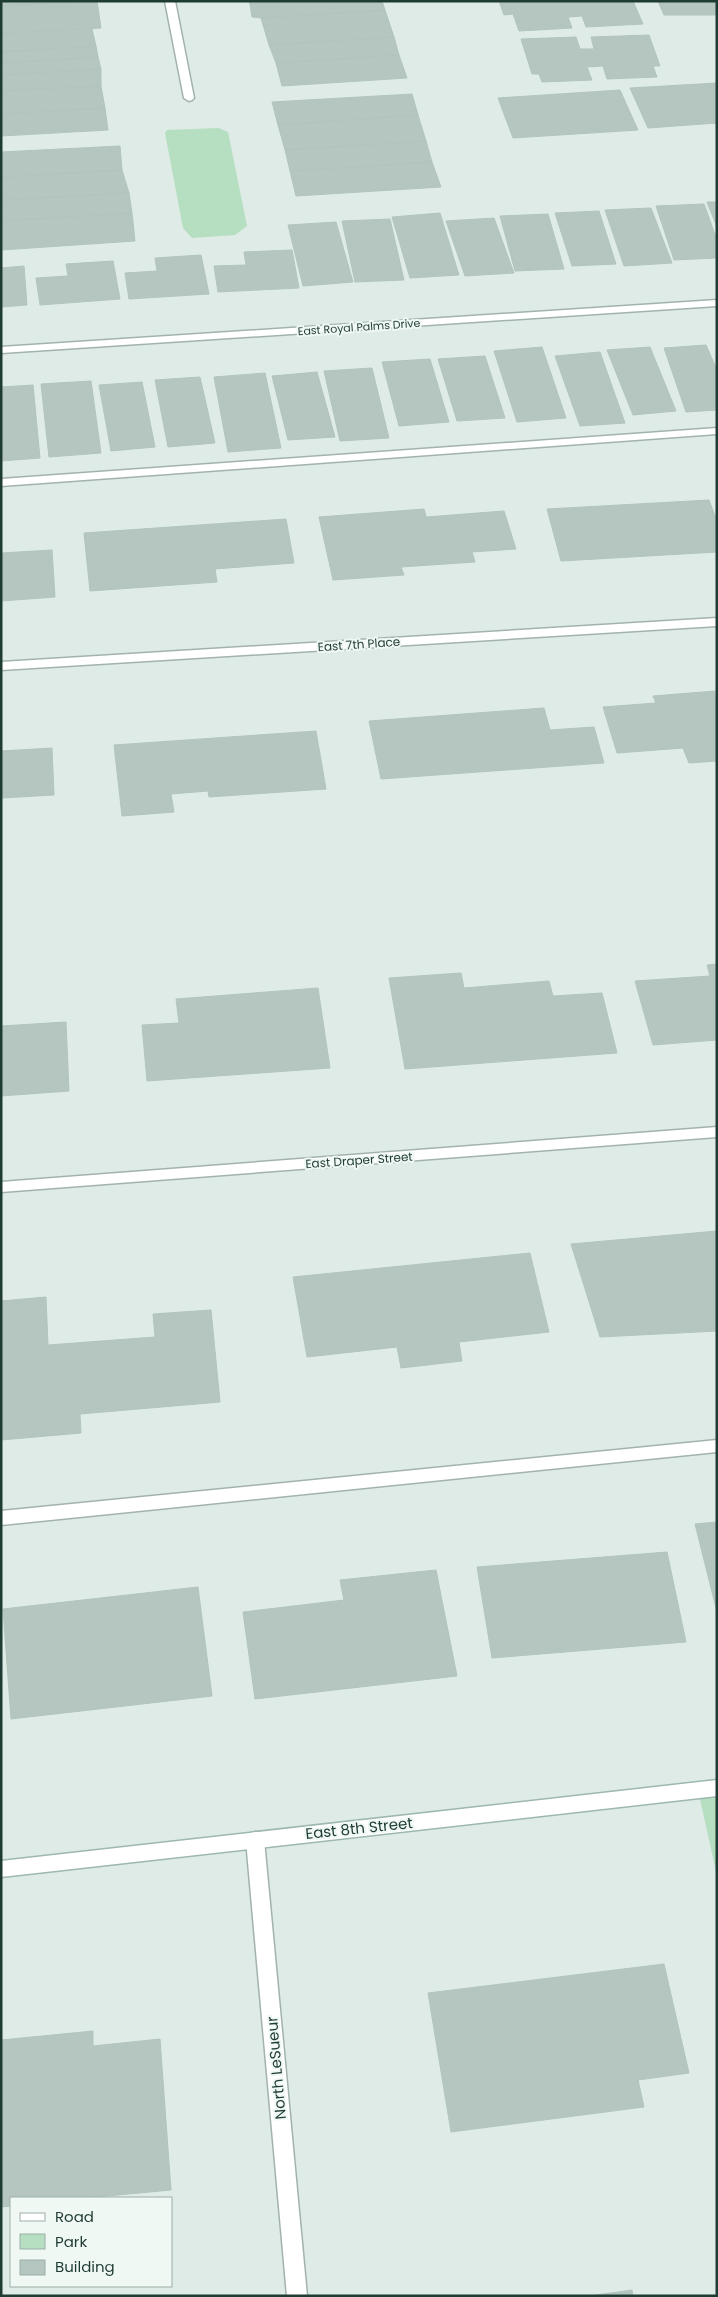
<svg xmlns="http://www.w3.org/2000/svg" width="718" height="2297" viewBox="0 0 718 2297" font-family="Poppins,sans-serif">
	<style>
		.green { fill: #b6dec1 }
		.building { fill: #b4c6bf; stroke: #b1c5bd }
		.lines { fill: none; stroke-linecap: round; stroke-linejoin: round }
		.lane-casing { stroke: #a2b3ad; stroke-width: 3 }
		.street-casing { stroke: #a2b3ad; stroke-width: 3 }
		.secondary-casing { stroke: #9db8ae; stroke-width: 3 }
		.lane { fill: #fff; fill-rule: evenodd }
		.street { fill: #fff; fill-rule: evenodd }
		.secondary { fill: #fff; fill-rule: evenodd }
		.labels { text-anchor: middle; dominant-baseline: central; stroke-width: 4; stroke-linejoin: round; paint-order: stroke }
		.far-street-label { font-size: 11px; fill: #1f3c34; stroke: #f0f8f4 }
		.street-label { font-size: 12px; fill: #1f3c34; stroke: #f0f8f4 }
		.near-street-label { font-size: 15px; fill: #1f3c34; stroke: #f0f8f4 }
	</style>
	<rect width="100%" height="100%" fill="#dfebe6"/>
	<path class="green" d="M219 128 228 132 247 226 235 235 192 238 183 228 165 133 167 130Z
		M717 1788V1876L698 1790Z"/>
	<path class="building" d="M1 1H92L1 6Z
		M97 1 101 28 1 33V6Z
		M249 1H301L250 4Z
		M301 1H382L385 10 261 18 252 17 250 4Z
		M499 1H633L643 24 586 27 582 16 568 17 572 28 519 31 513 14 504 15Z
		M658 1H717V15H664Z
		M385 10 394 37 269 45 261 18Z
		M92 29 96 46 1 52V33Z
		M649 35 660 66H653L657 77 607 79 603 66 587 67 592 80 542 82 539 74H532L521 39 576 37 580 49H594L591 37Z
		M394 37 399 55 276 63 269 45Z
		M96 46 98 57 1 63V52Z
		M399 55 407 78 282 86 276 63Z
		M98 57 101 69 1 75V63Z
		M101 69V86L1 91V75Z
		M717 83V123L648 128 630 88Z
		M101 86 105 108 1 114V91Z
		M620 90 638 130 513 138 498 98Z
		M412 94 418 115 278 125 272 102Z
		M105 108 108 130 1 136V114Z
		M418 115 426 141 285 150 278 125Z
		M426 141 432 162 290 171 285 150Z
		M120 146 122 170 1 177V152Z
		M432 162 441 187 296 196 290 171Z
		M122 170 129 193 1 200V177Z
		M129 193 132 213 1 221V200Z
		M707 202H717V227Z
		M704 204 717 240V258L674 260 656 206Z
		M651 208 672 263 624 266 605 210Z
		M599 211 616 264 572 266 555 213Z
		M132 213 135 241 1 250V221Z
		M440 213 459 275 410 278 392 217Z
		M548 214 564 269 515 271 500 216Z
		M494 218 514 273 465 276 446 221Z
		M390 219 404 280 355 282 342 221Z
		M336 222 353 282 303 286 288 225Z
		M292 250 299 288 218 292 214 266 246 265 244 252Z
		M201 255 209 294 129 299 125 273 157 271 155 258Z
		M113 261 120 299 40 305 36 278 68 276 66 264Z
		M24 266 27 305 1 307V268Z
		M706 345 717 370V410L686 412 664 348Z
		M542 347 566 418 517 422 494 351Z
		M650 347 676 411 633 415 607 350Z
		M600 352 625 423 580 426 555 356Z
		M485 356 505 418 457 421 438 359Z
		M430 359 449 422 399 426 382 362Z
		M372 368 389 438 340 441 324 371Z
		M317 372 335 437 288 440 272 376Z
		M265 373 281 448 228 452 214 377Z
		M200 377 215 443 168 447 155 380Z
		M91 381 101 453 49 457 41 384Z
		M142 382 155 447 111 451 99 385Z
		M33 385 40 458 1 461V387Z
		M709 500 717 521V552L561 561 547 509Z
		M424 509 426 517 504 511 516 549 472 552 475 562 401 567 404 575 333 580 319 517Z
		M286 519 294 563 215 569 217 582 90 591 84 533Z
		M52 550 55 597 1 601V553Z
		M715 691 717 761 689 763 683 748 617 753 603 707 656 703 653 696Z
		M544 708 550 730 594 727 604 763 381 779 369 721Z
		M316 731 326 789 209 797 208 791 171 794 174 812 122 816 114 745Z
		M52 748 54 795 1 798V751Z
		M717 964V1040L653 1045 635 981 710 976 707 965Z
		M461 973 464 988 549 981 553 996 602 993 617 1053 405 1069 389 978Z
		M318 988 330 1068 147 1081 142 1025 179 1023 176 999Z
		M66 1022 69 1091 1 1096V1026Z
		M717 1231V1331L600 1337 571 1244Z
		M530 1253 549 1332 459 1342 462 1361 401 1368 397 1347 307 1357 293 1277Z
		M46 1297 48 1345 155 1337 153 1314 211 1310 220 1402 80 1414 81 1433 1 1440V1301Z
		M717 1522V1612L695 1524Z
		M667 1552 686 1642 492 1658 477 1567Z
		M436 1570 457 1676 255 1699 243 1612 344 1600 340 1580Z
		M198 1587 212 1696 11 1719 3 1609Z
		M664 1964 689 2073 638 2080 644 2107 451 2132 428 1993Z
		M93 2031V2046L160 2039 171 2190 86 2198H11V2206L1 2207V2040Z
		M632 2290 633 2296H589Z"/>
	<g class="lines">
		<g class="lane-casing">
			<path id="lane" d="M717 428V434L1 486V479Z
				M717 1440V1452L1 1525V1511Z"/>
		</g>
		<g class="street-casing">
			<path id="street" d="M165 1H175L194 98 192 100 189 101 184 98Z
				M717 300V306L1 353V347Z
				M717 618V626L1 670V662Z
				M717 1127V1137L1 1192V1182Z
				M255 1832 262 1834 264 1840 307 2296H287L246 1840 248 1834Z"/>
		</g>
		<g class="secondary-casing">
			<path id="secondary" d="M717 1780V1796L1 1877V1861Z"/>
		</g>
		<use href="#lane" class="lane"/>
		<use href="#street" class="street"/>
		<use href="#secondary" class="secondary"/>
	</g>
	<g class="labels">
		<g class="far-street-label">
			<text transform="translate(359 327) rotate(-4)">East Royal Palms Drive</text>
		</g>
		<g class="street-label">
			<text transform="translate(359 644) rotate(-4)">East 7th Place</text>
			<text transform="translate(359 1160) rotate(-4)">East Draper Street</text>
		</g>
		<g class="near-street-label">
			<text transform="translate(359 1828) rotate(-6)">East 8th Street</text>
			<text transform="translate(276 2068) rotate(-95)">North LeSueur</text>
		</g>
	</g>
	<rect width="718" height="2297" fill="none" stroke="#1f3c34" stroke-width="5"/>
	<rect x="10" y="2197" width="162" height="90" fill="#f0f8f4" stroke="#9cada7"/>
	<rect x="20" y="2213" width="25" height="8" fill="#ffffff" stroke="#9cada7"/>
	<text x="55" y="2222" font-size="15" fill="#1f3c34">Road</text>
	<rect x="20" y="2234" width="25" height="15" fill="#b6dec1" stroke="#9cada7"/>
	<text x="55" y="2247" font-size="15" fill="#1f3c34">Park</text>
	<rect x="20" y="2260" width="25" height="15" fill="#b4c6bf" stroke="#9cada7"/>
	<text x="55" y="2272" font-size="15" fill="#1f3c34">Building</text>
</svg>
